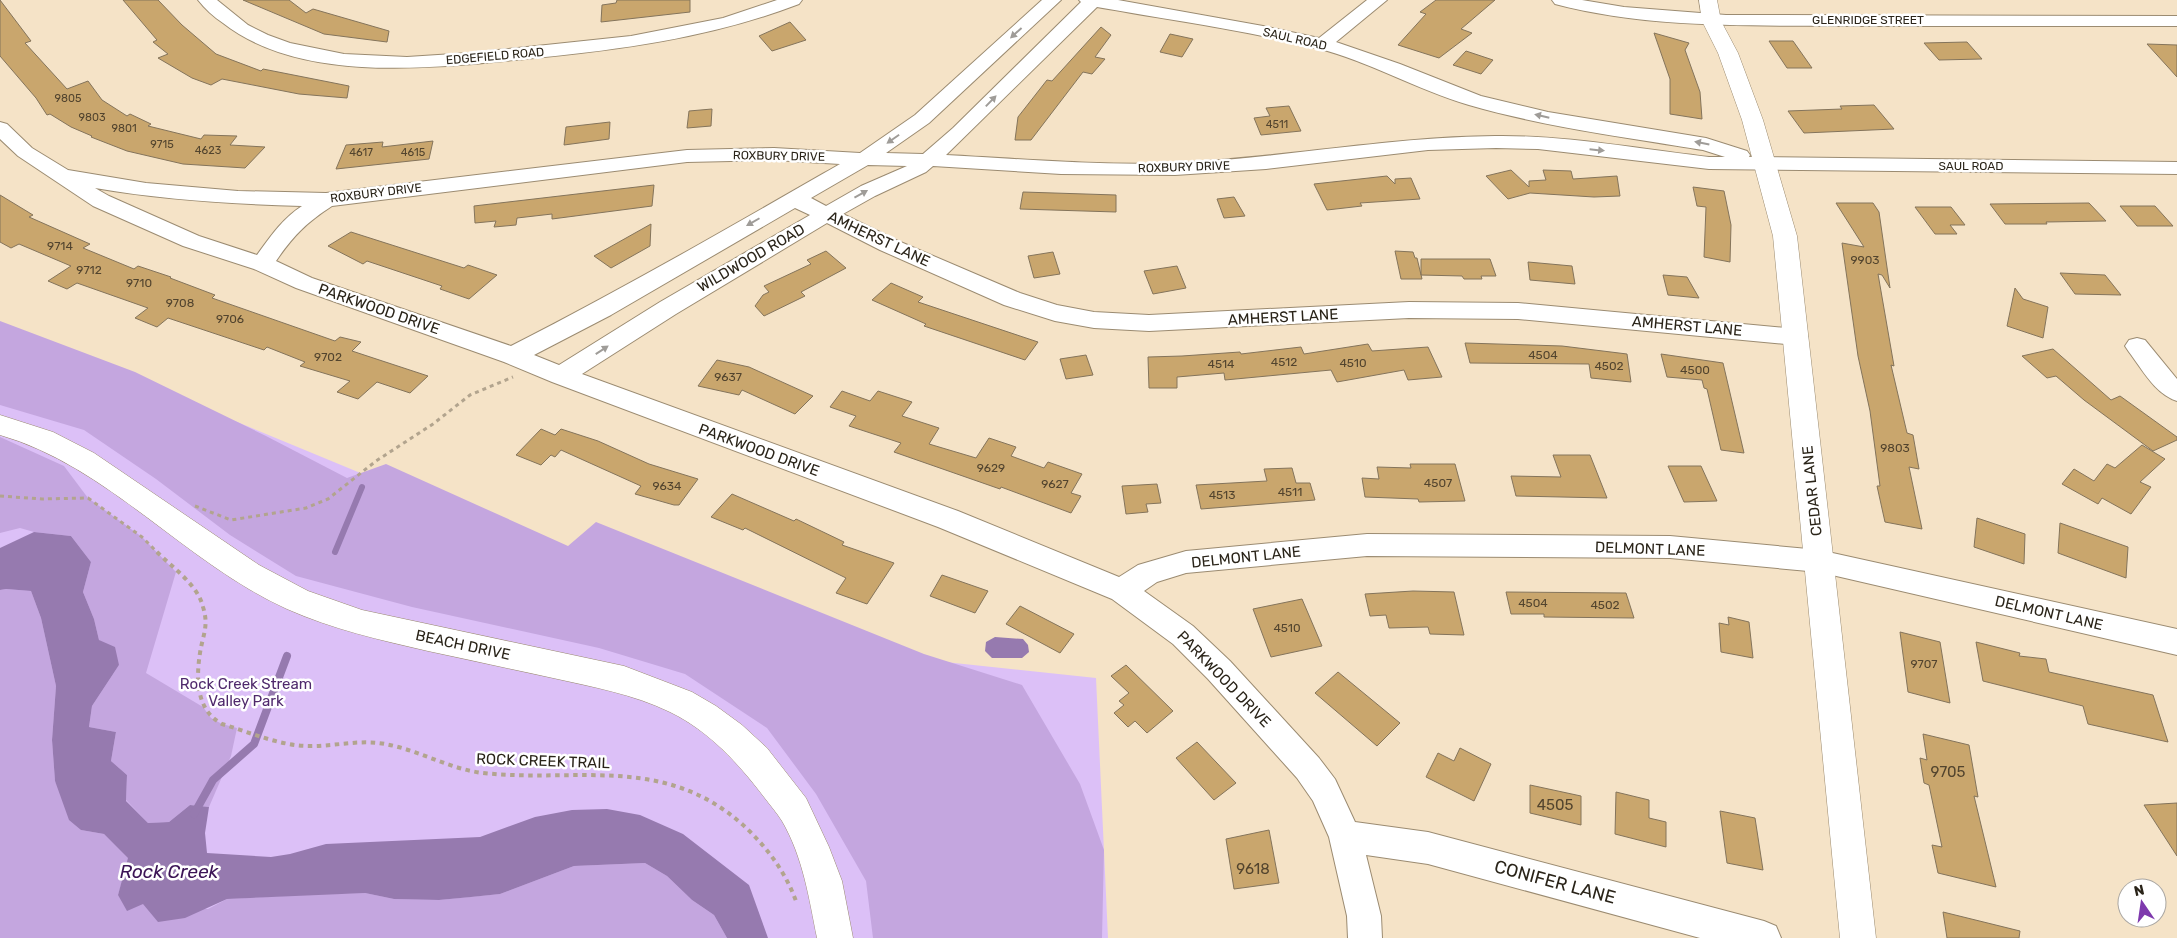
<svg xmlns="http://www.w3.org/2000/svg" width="2177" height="938" font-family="Rubik,sans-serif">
	<rect width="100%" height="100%" fill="#f5e3c7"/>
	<path fill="#dcc0f7" d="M0 324 404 491 748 641 1096 678 1108 938H0Z"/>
	<path fill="#c4a6df" d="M0 321 135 372 266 436 347 478 386 464 568 546 596 522 924 654 1022 685 1080 784 1104 850 1102 938H873L866 881 816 794 767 728 685 674 599 648 412 607 296 576 230 535 156 479 84 430 0 405Z
		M0 437 64 466 88 498 142 537 176 572 146 673 203 707 211 718 222 724 237 728 231 756 209 807 190 805 169 822 148 823 126 800 127 775 111 761 116 732 89 727 92 706 119 665 99 640 94 619 83 592 91 562 71 536 34 532 20 528 0 533Z
		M6 589 31 591 41 618 56 686 52 740 55 781 81 830 104 834 129 858 118 895 143 904 208 909 227 899 318 894 365 893 394 899 439 900 500 894 574 866 645 863 667 876 692 900 714 915 727 938H0V590Z"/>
	<path fill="#967aaf" d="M34 532 71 536 91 562 83 592 94 619 99 640 115 647 119 665 92 706 89 727 116 732 111 761 127 775 126 801 148 823 169 822 190 805 209 807 205 833 207 853 271 857 290 854 326 844 480 837 535 817 572 810 607 809 640 815 683 834 749 885 768 938H727L714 915 692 900 667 876 645 863 574 866 500 894 471 897 439 900 394 899 365 893 227 899 185 918 158 922 143 904 127 911 118 895 128 858 104 834 81 830 69 820 55 781 52 740 56 686 41 618 31 591 6 589 0 590V548Z
		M995 637 1023 639 1028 645 1029 652 1022 658H992L985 651 986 642Z"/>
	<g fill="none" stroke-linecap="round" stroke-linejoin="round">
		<path stroke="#967aaf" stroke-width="6" d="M335 552 362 487"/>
		<path stroke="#967aaf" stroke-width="8" d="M194 814 213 780 254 744 287 656"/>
	</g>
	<path fill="#c9a66d" stroke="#84745b" d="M0 0 31 41 25 43 67 89 88 81 102 100 127 116 130 114 151 124 148 126 201 139 204 135 237 136 230 145 265 147 245 168 183 164 127 151 91 137 92 136 71 127 50 114 47 115 36 98 0 56Z
		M123 0H158L182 25 216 54 261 71 263 69 349 86 347 98 299 94 222 79 211 85 192 78 158 58 168 54 153 42 157 40Z
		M243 0H289L306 13 313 9 389 31 387 42 324 34Z
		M617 0H690V12L601 22 602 5 616 3Z
		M1436 0H1495L1461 29 1472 33 1439 58 1398 45 1426 14 1420 12Z
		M790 22 806 40 772 51 759 36Z
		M1101 27 1111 35 1095 57 1105 59 1092 74 1083 72 1031 140H1015L1018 117 1047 80 1052 81Z
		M1654 33 1689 43 1685 50 1700 92 1702 119 1670 114V79Z
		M1170 34 1193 39 1182 57 1160 52Z
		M1769 41H1793L1812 68H1787Z
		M1967 42 1982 59 1939 60 1924 43Z
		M2147 44 2177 45V77Z
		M1466 51 1493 60 1481 74 1453 65Z
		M1874 105 1894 129 1804 133 1788 111 1842 109 1840 106Z
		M1289 106 1301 131 1261 135 1254 118 1270 116 1266 108Z
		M712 109 711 126 687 128 689 111Z
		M610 122 609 139 564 145 566 127Z
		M433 141 429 159 336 169 346 145 383 142 382 147Z
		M1511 170 1529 187V181L1546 180 1543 170 1571 171 1573 179 1617 176 1620 196 1594 197 1530 193 1508 199 1486 176Z
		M1387 176 1395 184V179L1411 178 1420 199 1360 203 1362 206 1327 210 1314 184Z
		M654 185 652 206 552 219V214L517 218 516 225 494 227 496 221 475 223 474 206Z
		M1693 187 1724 191 1731 225 1730 262 1704 257 1706 207 1697 206Z
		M1023 192 1116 195V212L1020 209Z
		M0 195 33 215 29 217 90 244 83 248 134 269 138 266 171 277 170 278 215 295 212 298 335 341 340 337 361 342 352 351 428 376 410 393 377 382 358 399 337 392 350 381 300 366 305 362 267 347 264 350 168 318 157 327 135 318 148 308 77 283 67 289 48 281 71 266 19 244 11 248 0 242Z
		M1234 197 1245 216 1224 218 1217 199Z
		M1836 203H1873L1879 212 1890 288 1882 275 1878 274 1894 366 1891 365 1907 433 1913 435 1919 469 1909 467 1922 529 1885 522 1877 486H1880L1870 411 1858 356 1842 243 1864 247Z
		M2089 203 2106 221 2046 222 2047 224H2005L1990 204Z
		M2120 206H2155L2173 226H2137Z
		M1915 207H1951L1965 225H1950L1957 234H1935Z
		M651 224 650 246 611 268 594 256Z
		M351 232 464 268 468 265 497 275 469 299 440 289 442 286 367 261 363 264 328 246Z
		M826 251 846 268 801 292 805 296 764 316 755 306 763 295 769 292 764 286 811 264 807 260Z
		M1395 251 1413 252 1415 258H1417L1422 279H1401Z
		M1053 252 1060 274 1034 278 1028 256Z
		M1421 259H1490L1496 276H1481L1482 279H1464L1462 276 1421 275Z
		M1528 262 1572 266 1575 284 1530 280Z
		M1177 266 1186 288 1153 294 1144 271Z
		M2060 273 2105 275 2121 295 2075 294Z
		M1663 275 1687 277 1699 298 1668 295Z
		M891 283 923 297 918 302 1038 342 1025 360 924 326 926 324 872 300Z
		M2015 288 2023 299 2048 307 2043 338 2007 326Z
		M1465 343 1562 346 1627 354 1631 382 1591 378 1589 364 1470 363Z
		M1368 344 1372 351 1428 347 1442 377 1408 380 1404 370 1337 382 1331 370 1225 380 1224 373 1177 377V388H1149L1148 357 1182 356 1240 352 1241 354 1301 347 1304 354Z
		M2053 349 2111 400 2120 396 2177 437V440L2153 451 2084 400 2056 376 2047 378 2022 356Z
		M1661 354 1723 363 1744 453 1721 450 1707 389 1704 388 1702 380 1667 377Z
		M1086 355 1093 375 1066 379 1060 359Z
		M717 360 749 367 813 396 795 414 742 390 739 395 698 386Z
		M842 391 870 401 878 391 912 402 902 416 939 428 929 444 976 458 989 438 1016 447 1011 456 1044 468 1048 462 1082 474 1071 493 1081 496 1071 513 1001 487 1000 489 894 452 901 443 849 426 856 416 830 407Z
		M541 429 555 435 561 429 598 441 649 464 698 479 679 505H674L635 494 641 486 561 450 555 457 551 455 541 465 516 455Z
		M2142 445 2165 459 2140 482 2151 487 2131 514 2102 498 2098 504 2062 484 2074 469 2094 481 2107 464 2115 468Z
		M1553 455H1590L1607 498 1516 496 1511 476 1561 477Z
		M1410 464H1455L1465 501 1419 502 1418 499 1365 497 1362 478 1379 479 1377 467 1411 468Z
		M1668 466H1701L1717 501 1684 502Z
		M1292 468 1296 483H1310L1315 500 1201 509 1196 485 1267 481 1264 469Z
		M1157 484 1161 503 1146 504 1148 512 1126 514 1122 486Z
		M732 494 794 521 796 519 844 542 842 545 894 563 867 604 836 593 846 578 745 528 743 530 711 517Z
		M1977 518 2025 534 2024 564 1974 547Z
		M2060 523 2128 547 2126 578 2058 553Z
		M942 575 988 591 975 613 930 596Z
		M1413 591 1454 592 1464 635 1430 634 1428 627 1389 628 1386 615 1370 616 1365 594Z
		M1506 592 1626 593 1634 618 1544 617V614H1511Z
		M1302 599 1322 646 1271 657 1253 609Z
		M1020 606 1074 634 1060 653 1006 624Z
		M1728 617 1749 622 1753 658 1721 652 1719 623 1729 625Z
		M1900 632 1940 642 1950 703 1908 692Z
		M1976 642 2020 653 2019 656 2046 659 2049 672 2153 695 2168 742 2088 724 2083 706 1983 681Z
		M1126 665 1173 711 1147 733 1135 721 1128 727 1114 713 1124 705 1119 701 1129 693 1111 676Z
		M1338 672 1400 723 1377 746 1315 693Z
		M1923 734 1969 745 1978 797 1974 796 1996 887 1938 873 1932 845 1942 847 1929 785 1924 783 1920 758 1927 760Z
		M1197 742 1236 783 1214 800 1176 758Z
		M1460 748 1491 764 1474 801 1426 777 1438 753 1454 761Z
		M1530 785 1581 796V825L1530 813Z
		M1616 792 1649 800V818L1666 822V847L1615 834Z
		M2177 803V856L2144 805Z
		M1720 811 1755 818 1763 870 1727 863Z
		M1269 830 1279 883 1234 889 1226 839Z
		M1943 912 2020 931 2019 938H1947Z"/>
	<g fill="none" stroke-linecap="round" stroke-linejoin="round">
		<defs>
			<path id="minor" d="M198 0H217L248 25 268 35 290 43 344 54 407 57 469 53 631 36 723 18 777 0H802L799 4C710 38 619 50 525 59 433 68 301 84 223 23 214 17 205 9 198 0Z
				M1042 0H1061L929 123 886 153 923 154 953 128 1081 2 1079 0H1118L1263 26 1319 38 1367 0H1387L1336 42 1400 64 1481 96 1548 112 1706 138 1747 151 1750 155 1749 157 2177 162V174L1709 169 1538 149 1496 148 1428 150 1266 169 1175 175 1061 174 933 166 926 172 875 196 843 214 896 240 1020 293 1057 305 1094 312 1149 315 1409 302 1518 303 1796 329 1804 331 1808 337 1804 343 1796 345 1518 319 1409 318 1149 331 1094 328 1055 321 1004 305 880 250 827 223 676 314 582 374 958 511 1119 577 1138 565 1186 551 1367 534 1670 536 1819 550 2177 629V655L1819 572 1670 558 1367 556 1186 573 1157 582 1144 591 1193 626 1230 661 1319 758 1335 779 1355 822 1428 832 1764 921 1776 926 1781 938H1700L1428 864 1366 855 1381 916 1382 938H1348L1347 916 1329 837 1313 801 1297 778 1208 679 1173 644 1112 599 938 527 552 382 504 362 296 288 254 269 183 246 93 206 18 156 0 139V122L7 124 32 148 68 170 146 183 238 191 326 193 687 150 774 148 860 153 915 115ZM1097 7C1170 20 1244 30 1316 48 1369 61 1417 90 1469 105 1545 127 1624 137 1703 150L1725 157H1709C1638 149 1566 135 1495 136 1388 137 1283 158 1177 163 1100 166 1023 159 946 155ZM774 160 840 164C732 226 623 289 511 346L312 278 276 261C293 236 306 223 332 206L687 162ZM868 165 907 166 861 186 826 206 811 198ZM95 188C164 200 232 204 302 206 283 218 270 237 257 255L199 236 109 196ZM795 208 810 215 660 302 559 365 534 355 611 315Z
				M1552 0H1582L1624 7 1726 15 2177 16V26C2067 26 1958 26 1848 26 1751 25 1650 29 1555 4Z
				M2137 338 2145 340 2177 379V401C2155 394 2142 369 2129 352L2125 346 2129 340Z"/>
			<path id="tertiary" d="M1699 0H1717L1721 21 1738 53 1763 120 1797 236 1876 938H1840L1773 236 1742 120 1718 53 1702 21Z
				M0 415 53 432 94 453 259 565 308 591 362 610 624 666 692 692 716 706 742 725 767 748 806 798 829 847 842 881 853 938H817C809 898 803 857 782 821 777 813 770 805 764 797 738 763 709 731 670 712 633 694 593 687 553 678 511 669 470 660 428 651 380 640 332 629 287 609 185 563 108 466 0 435Z"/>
		</defs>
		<use href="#minor" stroke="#9b8b71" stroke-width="2"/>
		<use href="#tertiary" stroke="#9b8b71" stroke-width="1"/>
		<path stroke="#b2a48e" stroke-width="3" stroke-dasharray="4 4" stroke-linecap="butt" d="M0 496 42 499 88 498 142 537 158 553
			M195 506 231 520 306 508 328 499 376 461 433 424 470 395 513 377"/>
		<path stroke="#b2a48e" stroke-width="4" stroke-dasharray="4.5 4.5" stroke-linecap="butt" d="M157 552C172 567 198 585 203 607 209 626 203 634 200 653 196 679 196 710 222 724 249 732 278 745 306 746 332 747 359 739 385 744 419 750 449 769 483 773 577 783 662 754 742 824 766 846 785 871 796 901"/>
		<use href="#minor" fill="#fff" fill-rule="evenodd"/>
		<use href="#tertiary" fill="#fff" fill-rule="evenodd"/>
	</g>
	<defs><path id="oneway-solid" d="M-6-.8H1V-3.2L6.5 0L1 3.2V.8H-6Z" transform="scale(1.25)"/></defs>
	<g fill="#9f9c98">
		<use href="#oneway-solid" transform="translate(1016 33) rotate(138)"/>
		<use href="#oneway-solid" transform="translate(991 101) rotate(-46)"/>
		<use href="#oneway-solid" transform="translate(1542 116) rotate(-167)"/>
		<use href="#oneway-solid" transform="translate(893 139) rotate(145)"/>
		<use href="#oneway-solid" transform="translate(1702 143) rotate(-169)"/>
		<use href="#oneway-solid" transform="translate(1597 150) rotate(6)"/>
		<use href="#oneway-solid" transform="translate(861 194) rotate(-29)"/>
		<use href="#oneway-solid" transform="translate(753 222) rotate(150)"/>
		<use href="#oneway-solid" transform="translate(602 350) rotate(-33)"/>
	</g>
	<g text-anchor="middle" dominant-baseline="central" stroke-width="5" stroke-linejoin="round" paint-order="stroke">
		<g font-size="11" fill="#52442e">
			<text x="68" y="98">9805</text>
			<text x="92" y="117">9803</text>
			<text x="1277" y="124">4511</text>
			<text x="124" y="128">9801</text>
			<text x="162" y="144">9715</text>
			<text x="208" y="150">4623</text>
			<text x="361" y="152">4617</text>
			<text x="413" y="152">4615</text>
		</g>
		<g font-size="12" fill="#2a2419" stroke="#fff">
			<text x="1868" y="20">GLENRIDGE STREET</text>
			<text transform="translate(1295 39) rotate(13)">SAUL ROAD</text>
			<text transform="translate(495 56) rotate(-5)">EDGEFIELD ROAD</text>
			<text transform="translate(779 156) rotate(1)">ROXBURY DRIVE</text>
			<text x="1971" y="166">SAUL ROAD</text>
			<text transform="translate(1184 167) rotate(-2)">ROXBURY DRIVE</text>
			<text transform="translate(376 193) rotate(-7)">ROXBURY DRIVE</text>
		</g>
		<g font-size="12" fill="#52442e">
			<text x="60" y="246">9714</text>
			<text x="1865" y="260">9903</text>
			<text x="89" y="270">9712</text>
			<text x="139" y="283">9710</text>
			<text x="180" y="303">9708</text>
			<text x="230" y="319">9706</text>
			<text x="1543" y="355">4504</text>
			<text x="328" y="357">9702</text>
			<text x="1284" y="362">4512</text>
			<text x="1353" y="363">4510</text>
			<text x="1221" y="364">4514</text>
			<text x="1609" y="366">4502</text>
			<text x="1695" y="370">4500</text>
			<text x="728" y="377">9637</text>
			<text x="1895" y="448">9803</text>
			<text x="991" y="468">9629</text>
			<text x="1438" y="483">4507</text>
			<text x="1055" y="484">9627</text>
			<text x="667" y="486">9634</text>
			<text x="1290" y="492">4511</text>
			<text x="1222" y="495">4513</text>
			<text x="1533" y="603">4504</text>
			<text x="1605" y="605">4502</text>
			<text x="1287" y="628">4510</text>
			<text x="1924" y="664">9707</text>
		</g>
		<g font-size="15" fill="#2a2419" stroke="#fff">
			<text transform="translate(879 239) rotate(25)">AMHERST LANE</text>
			<text transform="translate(751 258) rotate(-30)">WILDWOOD ROAD</text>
			<text transform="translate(379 309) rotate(19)">PARKWOOD DRIVE</text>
			<text transform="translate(1283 317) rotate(-3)">AMHERST LANE</text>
			<text transform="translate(1687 326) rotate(5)">AMHERST LANE</text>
			<text transform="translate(759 450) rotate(20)">PARKWOOD DRIVE</text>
			<text transform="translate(1812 491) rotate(-96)">CEDAR LANE</text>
			<text transform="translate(1650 549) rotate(2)">DELMONT LANE</text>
			<text transform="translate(1246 557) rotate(-6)">DELMONT LANE</text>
			<text transform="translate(2049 613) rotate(13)">DELMONT LANE</text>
			<text transform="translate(463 645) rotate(12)">BEACH DRIVE</text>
			<text transform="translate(1224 679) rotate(46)">PARKWOOD DRIVE</text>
			<text transform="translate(543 761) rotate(2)">ROCK CREEK TRAIL</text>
		</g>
		<g font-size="15" fill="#4f296c" stroke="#fff">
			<text x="246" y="684">Rock Creek Stream<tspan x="246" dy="17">Valley Park</tspan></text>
		</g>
		<g font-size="15" fill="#52442e">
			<text x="1948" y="772">9705</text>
			<text x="1555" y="805">4505</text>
			<text x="1253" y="869">9618</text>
		</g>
		<g font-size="18" fill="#2a2419" stroke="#fff">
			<text transform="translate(1555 882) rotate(15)">CONIFER LANE</text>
		</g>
		<g font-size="19" font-style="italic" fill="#3c1456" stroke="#fff">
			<text x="169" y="871">Rock Creek</text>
		</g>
	</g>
	<g transform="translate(2142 903) rotate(347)"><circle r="24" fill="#ffffff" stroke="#aaa7a3"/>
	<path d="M0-4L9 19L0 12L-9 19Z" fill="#7e39ad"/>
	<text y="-8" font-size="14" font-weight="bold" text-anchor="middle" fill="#2a2419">N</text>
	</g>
</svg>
